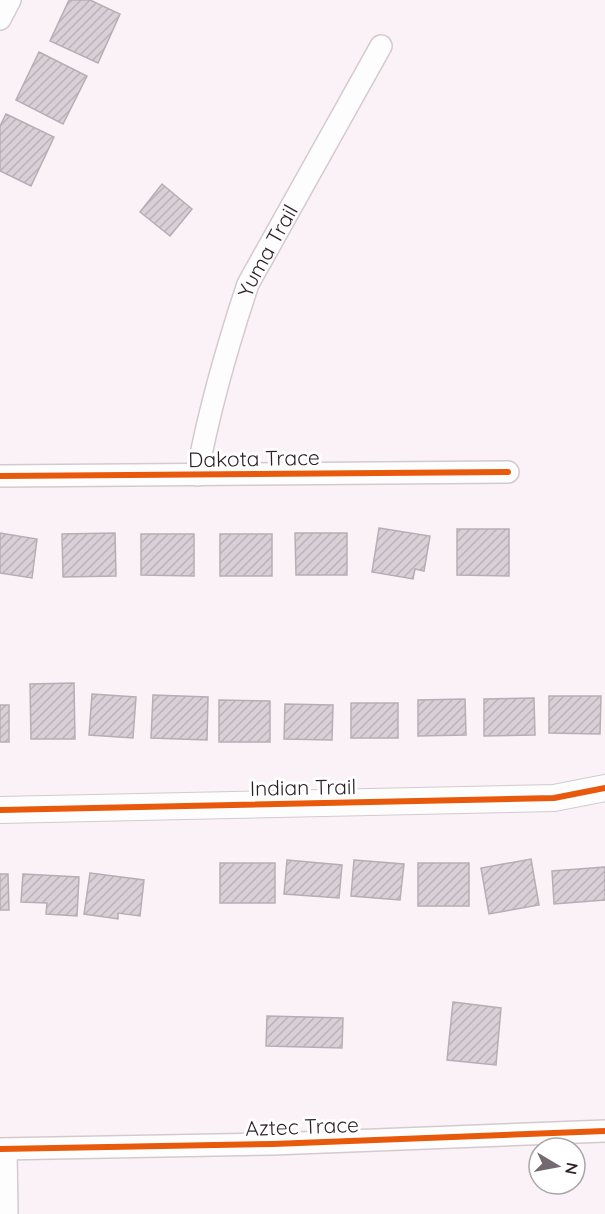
<svg xmlns="http://www.w3.org/2000/svg" width="605" height="1214" font-family="Quicksand,sans-serif">
	<defs>
		<pattern id="building-hatch" width="6" height="6" patternUnits="userSpaceOnUse" patternTransform="scale(1.5)"><rect width="6" height="6" fill="#d9d0d7"/><path d="M-1 1l2-2M0 6l6-6M5 7l2-2" fill="none" stroke="#bab2b8"/></pattern>
	</defs>
	<rect width="100%" height="100%" fill="#faf2f6"/>
	<path fill="url(#building-hatch)" stroke="#b6aeb4" stroke-width="1.5" d="M69 0H90L120 14 98 63 50 41Z
		M39 52 87 76 63 124 16 100Z
		M6 114 54 137 31 186 0 171V126Z
		M162 184 192 209 170 236 140 212Z
		M379 528 430 536 424 571 415 569 413 579 372 572Z
		M457 529H509V576L457 575Z
		M0 533 37 539 32 578 0 573Z
		M115 533 116 576 63 577 62 534Z
		M295 533H347V575H296Z
		M141 534H194V576L141 575Z
		M220 534H272V576H220Z
		M74 683 75 739H31L30 684Z
		M92 694 136 697 133 738 89 735Z
		M153 695 208 697 207 740 151 738Z
		M549 696H601L600 734 549 733Z
		M534 698 535 735 484 736V699Z
		M465 699 466 735 418 736V700Z
		M219 700 270 701V742H219Z
		M351 703H398V738H351Z
		M285 704 333 705 332 740 284 739Z
		M0 705H9V742H0Z
		M531 859 539 905 489 914 481 868Z
		M287 860 342 865 339 898 284 894Z
		M354 860 404 864 400 900 351 896Z
		M220 863H275V903H220Z
		M418 863H469V906H418Z
		M605 867V900L554 904 552 871Z
		M90 873 144 880 140 916 118 913V919L84 914Z
		M0 874H8L9 910H0Z
		M23 874 79 877 77 916 46 914 47 903 21 902Z
		M453 1002 501 1008 496 1065 447 1060Z
		M267 1016 343 1018 342 1048 266 1046Z"/>
	<g fill="none" stroke-linecap="round" stroke-linejoin="round">
		<defs>
			<g id="minor">
				<path d="M0 19 10 0"/>
				<path id="s1" d="M197 475C209 410 227 347 248 284L381 46"/>
				<path d="M0 476 508 472"/>
				<path d="M0 1149 273 1144 605 1131"/>
				<path d="M6 1149 7 1214"/>
			</g>
			<path id="tertiary" d="M0 810 554 798 605 788"/>
		</defs>
		<use href="#minor" stroke="#d4cace" stroke-width="24"/>
		<use href="#tertiary" stroke="#d4cace" stroke-width="28"/>
		<use href="#minor" stroke="#fefdfe" stroke-width="21"/>
		<use href="#tertiary" stroke="#fefdfe" stroke-width="26"/>
		<defs>
			<path id="cycleway" d="M0 476 508 472
				M0 810 554 798 605 788
				M0 1149 273 1144 605 1131"/>
		</defs>
		<use href="#cycleway" stroke="#fff" stroke-width="10"/>
		<use href="#cycleway" stroke="#e8590c" stroke-width="6"/>
	</g>
	<g text-anchor="middle" dominant-baseline="central" stroke-width="6" stroke-linejoin="round" paint-order="stroke">
		<g font-size="21" fill="#2c1f26" stroke="#fff">
			<text stroke="none"><textPath href="#s1" startOffset="236">Yuma Trail</textPath></text>
			<text transform="translate(254 458) rotate(-1)">Dakota Trace</text>
			<text transform="translate(303 787) rotate(-1)">Indian Trail</text>
			<text transform="translate(302 1126) rotate(-2)">Aztec Trace</text>
		</g>
	</g>
	<g transform="translate(557 1166) rotate(100)"><circle r="28" fill="#ffffff" stroke="#aba5a8" stroke-width="1.5"/>
	<path d="M0-4.5L10 22L0 15L-10 22Z" fill="#74696f"/>
	<text y="-9" font-size="16" font-weight="bold" text-anchor="middle" fill="#2c1f26">N</text>
	</g>
</svg>
